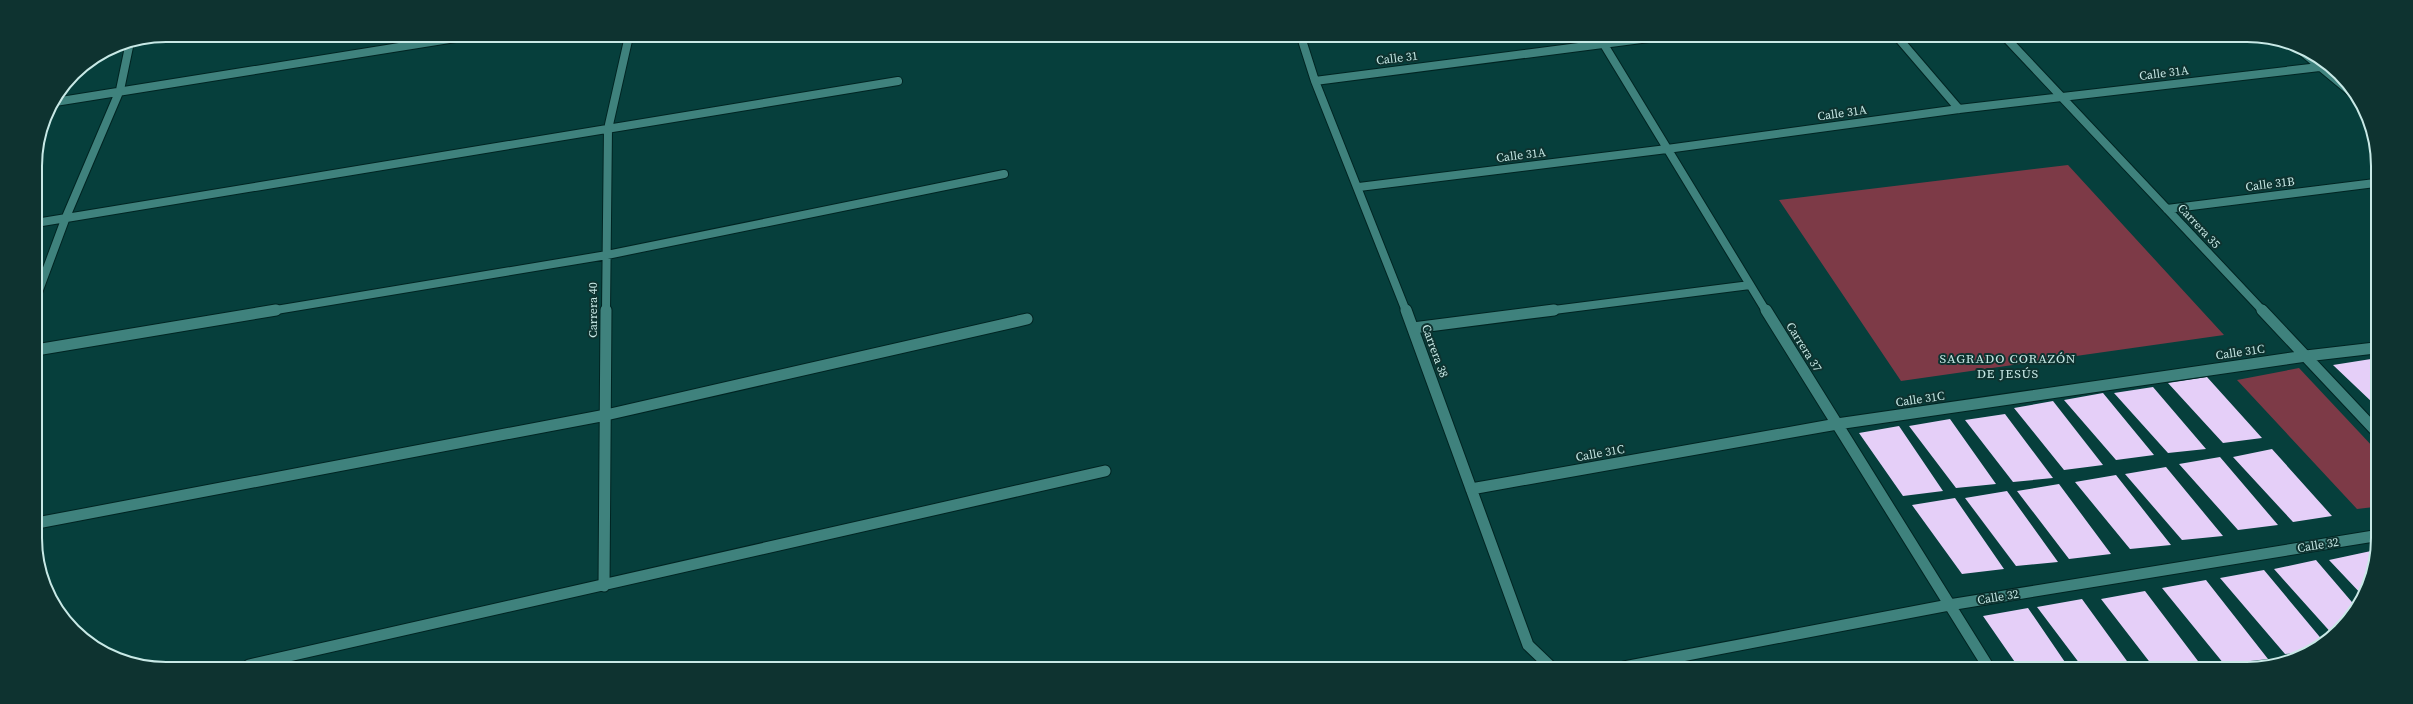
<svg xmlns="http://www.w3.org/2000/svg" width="2413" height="704" font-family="'Source Serif 4',serif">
	<rect width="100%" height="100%" fill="#063f3c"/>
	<path fill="#7d3a47" d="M2068 165 2224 335 1901 381 1779 200Z
		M2299 368 2374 448V507L2357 509 2237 380Z"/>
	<path fill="#e5cff8" d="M2371 359 2375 363 2374 404 2333 365Z
		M2207 377 2262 438 2223 443 2168 383Z
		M2153 387 2206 449 2168 453 2114 393Z
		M2103 393 2154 455 2116 460 2064 400Z
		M2053 401 2103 465 2064 470 2014 408Z
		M2005 414 2053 478 2013 482 1965 420Z
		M1950 419 1996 484 1956 488 1909 426Z
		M1899 426 1943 491 1903 496 1859 433Z
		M2272 449 2332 516 2293 522 2233 457Z
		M2220 457 2278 525 2238 530 2179 464Z
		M2166 467 2223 536 2182 540 2125 474Z
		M2116 475 2171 545 2130 549 2075 482Z
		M2059 484 2111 554 2069 559 2017 491Z
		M2007 491 2058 562 2016 566 1965 498Z
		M1955 498 2004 569 1962 574 1912 505Z
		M2371 551 2374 554V572L2363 596 2329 560Z
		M2316 560 2357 608 2334 636 2274 569Z
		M2264 570 2324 642 2311 651 2285 654 2220 578Z
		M2206 580 2268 659 2224 664 2162 588Z
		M2145 591 2204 669H2155L2101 599Z
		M2082 599 2132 668H2083L2037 607Z
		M2028 608 2069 668H2019L1983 616Z"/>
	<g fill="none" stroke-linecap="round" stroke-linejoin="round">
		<defs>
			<path id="minor-far1" d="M1301 37 1315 81 1406 311
				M1600 38 1766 311
				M1899 39 1959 109
				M2007 39 2263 311
				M2294 45 2353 94
				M1315 81 1649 38
				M55 102 468 36
				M1359 187 1667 149 1959 109 2328 66
				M2167 209 2375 183
				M36 223 898 81
				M36 298 66 217 120 90 130 42
				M270 311 607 255 1004 174
				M606 311 608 129 629 36
				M1546 311 1750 285"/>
			<path id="minor" d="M1406 310 1528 645 1551 667
				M1766 310 1989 668
				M2262 310 2374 429
				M1413 328 1554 310
				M36 350 276 310
				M1471 489 1837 424 2306 356 2375 348
				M37 523 606 415 1027 319
				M604 586 606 310
				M249 665 1105 471
				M1624 667 1949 605 2374 536"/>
		</defs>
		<use href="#minor-far1" stroke="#002422" stroke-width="10"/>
		<use href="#minor" stroke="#002422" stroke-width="13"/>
		<use href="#minor-far1" stroke="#3f827d" stroke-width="8"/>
		<use href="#minor" stroke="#3f827d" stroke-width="11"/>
	</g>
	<g text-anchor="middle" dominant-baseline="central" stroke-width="4" stroke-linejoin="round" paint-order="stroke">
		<g font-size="12" fill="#c8e9e6" stroke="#0e3330">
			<text transform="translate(1397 58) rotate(-7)">Calle 31</text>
			<text transform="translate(2164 73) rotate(-7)">Calle 31A</text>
			<text transform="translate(1842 113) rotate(-8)">Calle 31A</text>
			<text transform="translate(1521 155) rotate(-7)">Calle 31A</text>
			<text transform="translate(2270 184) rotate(-7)">Calle 31B</text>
			<text transform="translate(2199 226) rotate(47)">Carrera 35</text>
			<text transform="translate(593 310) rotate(-90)">Carrera 40</text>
			<text transform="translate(1804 347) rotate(58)">Carrera 37</text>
			<text transform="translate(1435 351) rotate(70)">Carrera 38</text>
			<text transform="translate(2240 352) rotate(-8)">Calle 31C</text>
			<text transform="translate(1920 399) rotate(-8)">Calle 31C</text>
			<text transform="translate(1600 453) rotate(-10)">Calle 31C</text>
			<text transform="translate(2318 545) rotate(-9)">Calle 32</text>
			<text transform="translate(1998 597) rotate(-9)">Calle 32</text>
		</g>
		<g font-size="13" letter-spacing="1" fill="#c8e9e6" stroke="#0e3330">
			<text x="2008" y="358">SAGRADO CORAZÓN<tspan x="2008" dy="15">DE JESÚS</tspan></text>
		</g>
	</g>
	<path d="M0 0H2413V704H0ZM166 42H2247A124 124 0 0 1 2371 166V538A124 124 0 0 1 2247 662H166A124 124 0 0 1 42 538V166A124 124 0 0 1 166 42Z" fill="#0e3330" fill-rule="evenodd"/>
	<path fill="none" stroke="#c8e9e6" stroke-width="2" d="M166 42H2247A124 124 0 0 1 2371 166V538A124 124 0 0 1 2247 662H166A124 124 0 0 1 42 538V166A124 124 0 0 1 166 42Z"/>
</svg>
